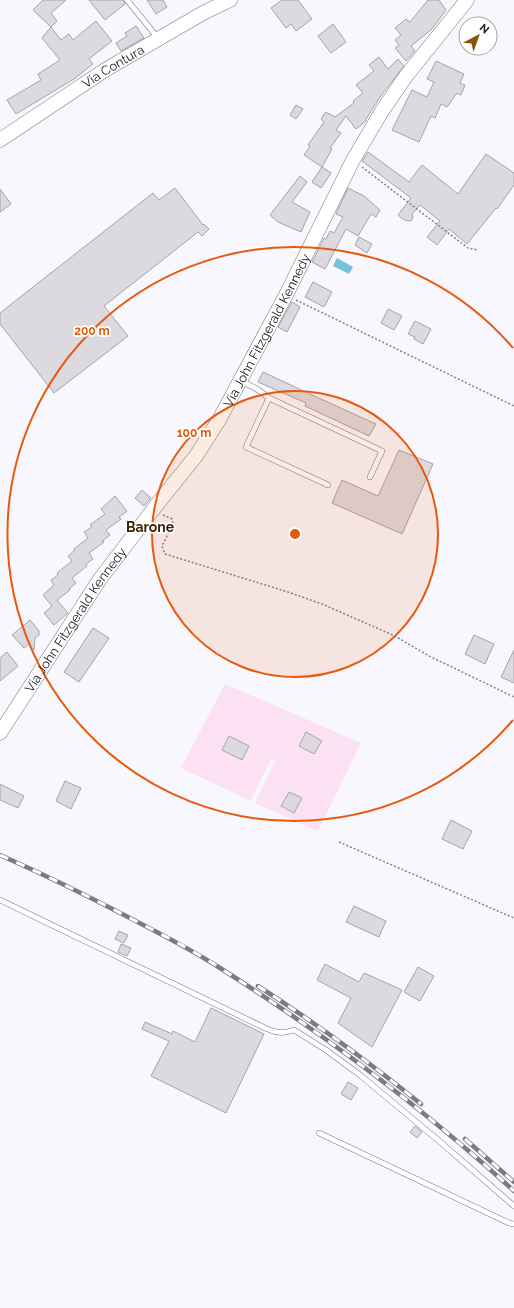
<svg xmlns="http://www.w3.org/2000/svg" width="514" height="1308" font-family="Raleway,sans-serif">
	<rect width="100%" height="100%" fill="#f7f7fd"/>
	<path fill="#fce1f2" d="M225 684 361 743 318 831 255 803 275 761 271 759 251 801 181 768Z"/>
	<path fill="#7bc0da" d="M337 258 353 267 349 274 333 266Z"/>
	<path fill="#dddadf" stroke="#a6a3a8" d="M43 0H66L51 13 57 21 51 27 33 10Z
		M89 0H123L125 4 105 20Z
		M147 0H163L167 7 156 14Z
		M282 0H298L312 19 296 31 291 24 286 28 271 8Z
		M428 0H439L446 10 432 29 411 46 415 51 406 61 395 48 399 45 395 40 401 35 395 28 406 19 410 22Z
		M96 21 112 41 89 59 93 64 74 79 16 114 7 100 41 80 38 74 60 60 42 38 51 27 61 40 69 34 73 40Z
		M333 24 346 42 331 53 318 36Z
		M136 26 144 38 121 51 116 43 127 36 125 33Z
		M379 57 388 69 398 59 404 66 380 97 366 119V121L356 129 346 116 336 130 341 133 330 148 332 149 322 167 304 155 310 146 308 145 324 122 321 119 326 112 335 117 354 103 353 101 363 93 356 85 374 71 369 65Z
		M436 61 464 74 460 83 465 85 461 95 457 93 447 107 441 104 435 118 431 116 419 142 392 130 412 90 427 97 434 82 427 79Z
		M296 105 303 109 296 119 290 115Z
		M368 152 409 182 422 165 458 194 486 154 514 173V185L497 209 496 208 467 244 449 229 437 245 427 237 440 221 420 205 412 214 413 217 411 221 404 220 398 215 411 198 362 161Z
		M322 167 331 173 321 188 312 182Z
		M300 176 307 182 292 202 310 212 301 232 278 222 270 215Z
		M175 188 203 225 204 224 209 229 202 236 198 232 104 306 128 336 54 393 0 324V313L153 193 159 200Z
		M348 188 364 196 380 210 376 217 371 214 358 236 346 229 325 269 312 262 324 238 326 239 330 231 334 233 343 217 336 214Z
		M0 189 11 204 0 212Z
		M359 237 372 244 367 253 355 245Z
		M313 282 332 292 324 307 305 297Z
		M292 302 300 307 287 332 278 327Z
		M388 309 402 316 394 330 381 323Z
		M415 321 431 329 423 344 414 339 415 337 408 334Z
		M263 372 310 394 376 424 369 436 305 406 306 403 258 382Z
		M399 450 433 464 402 534 332 503 342 480 378 496Z
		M142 490 151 498 144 506 135 498Z
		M115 496 127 511 119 517 121 519 106 530 110 535 102 541 104 542 89 553 93 559 86 564 87 566 72 578 76 583 69 589 70 590 57 600 68 613 54 625 44 613 52 606 43 595 54 585 51 580 58 575 57 573 72 561 68 556 75 550 74 549 88 538 84 532 92 527 90 525 105 514 101 509Z
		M30 620 39 631V635L35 638 34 650 29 644 24 648 12 635Z
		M93 628 109 638 79 682 64 672Z
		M474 635 494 644 485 664 465 654Z
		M514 650V683L501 677Z
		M7 652 18 666 0 681V658Z
		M306 732 322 741 314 754 299 746Z
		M229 736 249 746 242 760 222 750Z
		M65 781 81 788 71 809 56 801Z
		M0 784 24 796 18 808 0 800Z
		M289 792 302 798 294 813 281 806Z
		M451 820 472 831 463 849 442 839Z
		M354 906 386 921 379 937 346 922Z
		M119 931 128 935 124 943 115 939Z
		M121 944 131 948 127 956 118 952Z
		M325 964 359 982 364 973 402 990 372 1047 338 1023 351 998 317 980Z
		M418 967 434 976 420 1001 404 992Z
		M211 1008 264 1034 226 1113 151 1076 169 1041 142 1029 145 1022 172 1034 173 1031 195 1042Z
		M348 1082 358 1088 351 1100 341 1094Z
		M415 1126 422 1132 417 1138 410 1132Z"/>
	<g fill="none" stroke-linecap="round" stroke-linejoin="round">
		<defs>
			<path id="lane" d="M127 0 158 38
				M241 381 257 389 269 398 382 451 370 477
				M269 398 246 447 328 485
				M0 900 265 1028C277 1033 282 1034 294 1030L326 1050 360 1075 438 1140 514 1206
				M319 1133 509 1223 514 1224"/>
			<g id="secondary">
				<path id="s1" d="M0 140 105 70 203 13 230 0"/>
				<path id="s2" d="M0 733 100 579 162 498 196 456 219 420 286 295 353 160 382 111 406 76 467 0"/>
			</g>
		</defs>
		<use href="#lane" stroke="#77787d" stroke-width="6"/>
		<use href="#secondary" stroke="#77787d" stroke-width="15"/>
		<path stroke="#828286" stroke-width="1.5" stroke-dasharray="2 2" stroke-linecap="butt" d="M362 167 468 248 478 250
			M296 300 514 406
			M163 515 172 519 173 524 162 546 165 554 288 592 322 604 395 636 429 656 514 697
			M339 842 514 918"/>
		<use href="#lane" stroke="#fff" stroke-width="5"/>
		<use href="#secondary" stroke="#fff" stroke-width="14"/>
		<defs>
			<path id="rail" d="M0 855C43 874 86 895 128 917 159 933 191 949 220 968 324 1034 423 1108 514 1191
				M258 986C314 1022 369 1062 421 1104
				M465 1139 514 1182"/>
		</defs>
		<use href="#rail" stroke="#7c7c80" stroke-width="4.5"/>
		<use href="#rail" stroke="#fff" stroke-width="3" stroke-dasharray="9" stroke-linecap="butt"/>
	</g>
	<circle cx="295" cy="534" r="143" fill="#e8590c" fill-opacity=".12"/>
	<g fill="none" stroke="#e8590c" stroke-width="2">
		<circle cx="295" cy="534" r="143"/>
		<path d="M513 720A287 287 0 1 1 513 348"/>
	</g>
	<g text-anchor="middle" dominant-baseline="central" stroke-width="3.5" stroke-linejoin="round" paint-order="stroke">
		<g font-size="13" fill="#202022" stroke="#fff">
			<text stroke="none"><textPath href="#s1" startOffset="135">Via Contura</textPath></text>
			<text stroke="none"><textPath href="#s2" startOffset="484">Via John Fitzgerald Kennedy</textPath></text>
			<text stroke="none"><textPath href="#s2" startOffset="136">Via John Fitzgerald Kennedy</textPath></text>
		</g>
		<g font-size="14" font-weight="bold" fill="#3e2404" stroke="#fff">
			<text x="150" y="527">Barone</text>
		</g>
	</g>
	<circle cx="295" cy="534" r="6" fill="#e8590c" stroke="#fff" stroke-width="2"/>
	<g font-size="12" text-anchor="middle" font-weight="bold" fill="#e8590c" stroke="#fff" stroke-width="3.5" stroke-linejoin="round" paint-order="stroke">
		<text x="92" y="335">200 m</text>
		<text x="194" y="437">100 m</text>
	</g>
	<g transform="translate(478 36) rotate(41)"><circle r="19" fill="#ffffff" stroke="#a6a6a7"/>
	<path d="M0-3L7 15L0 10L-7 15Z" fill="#8c5409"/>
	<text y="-6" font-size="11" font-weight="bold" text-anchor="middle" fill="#202022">N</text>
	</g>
</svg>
